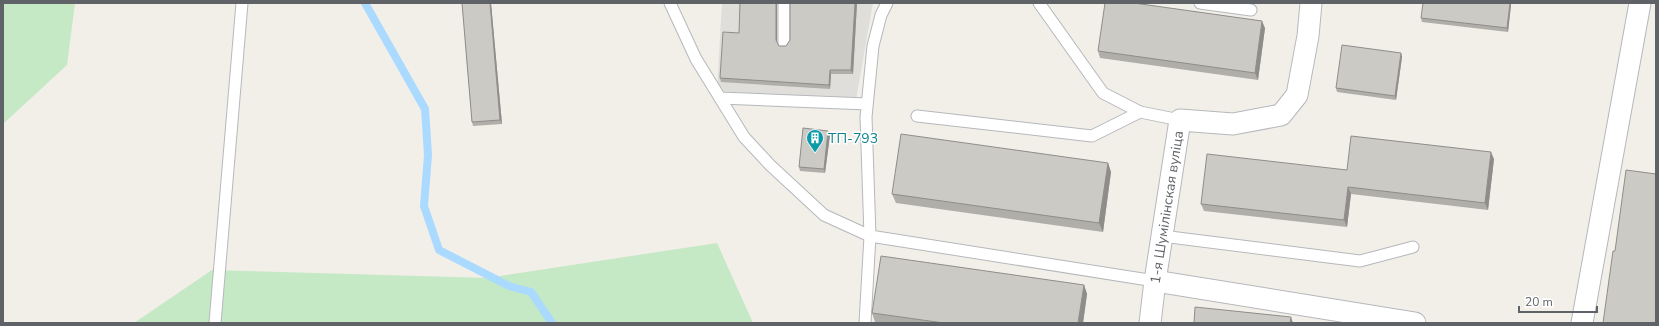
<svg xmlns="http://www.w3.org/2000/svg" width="1659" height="326" font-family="'Nunito Sans',sans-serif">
	<rect width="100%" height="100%" fill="#f1efe8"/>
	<path fill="#e0deda" d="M722 3H873L856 100 717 91Z"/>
	<path fill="#c5e8c5" d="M3 3H75L67 65 3 124Z
		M717 243 753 323H134L212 270 487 278Z"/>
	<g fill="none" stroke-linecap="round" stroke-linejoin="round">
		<path stroke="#aadaff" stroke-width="8" d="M365 3 425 109 428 155 424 206 439 250 509 286 531 292 552 323"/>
		<defs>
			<path id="service" d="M670 3 696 59 744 137 770 165 824 215 870 236 1155 281
				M784 3V44
				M1039 3 1103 93 1140 112 1180 120
				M1200 3 1251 10
				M720 98 867 104
				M917 116 1092 136 1140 112
				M1162 236 1360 261 1413 247
				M215 323 242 3
				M865 323 870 236 866 117 873 46 881 15 887 3"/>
			<g id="minor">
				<path d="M1155 281 1415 323"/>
				<path id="s1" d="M1150 323 1155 281 1180 120 1233 124 1281 115 1297 95 1308 36 1311 3"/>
				<path d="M1582 323 1640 3"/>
			</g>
		</defs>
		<use href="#service" stroke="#b5b8bc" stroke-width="13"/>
		<use href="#minor" stroke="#b5b8bc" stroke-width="23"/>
		<use href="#service" stroke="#fff" stroke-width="11"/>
		<use href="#minor" stroke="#fff" stroke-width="21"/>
	</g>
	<path fill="#afaea9" d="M462 3H491L502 124 473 126 472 122Z
		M740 3H777V43L779 46H786L790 40V3H857L853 74H831L830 89 721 82 720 78 739 33Z
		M1511 5 1508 32 1422 22 1421 18Z
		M1265 28 1258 80 1100 58 1098 51Z
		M1401 53 1402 57 1396 100 1337 92 1336 88Z
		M830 135 825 173 800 171 799 167Z
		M1494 159 1488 210 1351 194 1347 227 1204 211 1201 204 1347 170Z
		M1108 163 1111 172 1103 232 896 203 892 194Z
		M1084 285 1087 294 1083 323H885L875 322 872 313Z"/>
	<path fill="#8f8d8a" d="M490 3H491L502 124 500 120Z
		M776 3H777V44L776 40Z
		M855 3H857L853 74 851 70Z
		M1510 3H1511V5L1508 32 1507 28Z
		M1262 21 1265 28 1258 80 1255 73Z
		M1401 53 1402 57 1396 100 1395 96Z
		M830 70 831 74 830 89 829 85Z
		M828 131 830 135 825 173 824 169Z
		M1491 152 1494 159 1488 210 1485 203Z
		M1108 163 1111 172 1103 232 1099 223Z
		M1348 187 1351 194 1347 227 1344 220Z
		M1084 285 1087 294 1083 323H1078Z
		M1291 317 1293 323H1290Z"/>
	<path fill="#cccac5" stroke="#8f8d8a" d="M462 3H490L500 120 472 122Z
		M740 3H776V40L779 46H786L790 40V3H855L851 70H830L829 85 720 78 723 32 739 33Z
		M1105 3H1134L1262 21 1255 73 1098 51Z
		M1423 3H1510L1507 28 1421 18Z
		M1342 45 1401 53 1395 96 1336 88Z
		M803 128 828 131 824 169 799 167Z
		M901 134 1108 163 1099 223 892 194Z
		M1351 136 1491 152 1485 203 1348 187 1344 220 1201 204 1207 154 1347 170Z
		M1626 170 1656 174V323H1603L1613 251H1615Z
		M881 256 1084 285 1078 323H944L872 313Z
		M1195 307 1291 317 1290 323H1194Z"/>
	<defs>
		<symbol id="building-pin" viewBox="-11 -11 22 30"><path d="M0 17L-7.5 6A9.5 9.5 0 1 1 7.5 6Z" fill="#0f9aa8" stroke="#fff"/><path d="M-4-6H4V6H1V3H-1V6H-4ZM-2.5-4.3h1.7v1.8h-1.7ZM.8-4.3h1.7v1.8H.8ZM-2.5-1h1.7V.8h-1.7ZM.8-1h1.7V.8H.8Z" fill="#fff"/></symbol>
	</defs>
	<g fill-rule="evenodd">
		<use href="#building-pin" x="805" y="128" width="20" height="27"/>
	</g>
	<g text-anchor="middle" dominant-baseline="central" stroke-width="3" stroke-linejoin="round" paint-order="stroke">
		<g font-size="14" fill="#0d838f" stroke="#fff" text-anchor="start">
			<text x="828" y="138">ТП-793</text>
		</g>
		<g font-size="14" fill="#5f6368" stroke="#fff">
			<text stroke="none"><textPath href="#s1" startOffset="117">1-я Шумілінская вуліца</textPath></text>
		</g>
	</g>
	<rect width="1659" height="326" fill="none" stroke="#5f6368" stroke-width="8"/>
	<path d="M1519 306v6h78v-6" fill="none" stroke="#5f6368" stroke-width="2"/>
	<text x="1525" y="306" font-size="12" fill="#5f6368" stroke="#ffffff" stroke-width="3" paint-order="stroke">20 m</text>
</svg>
